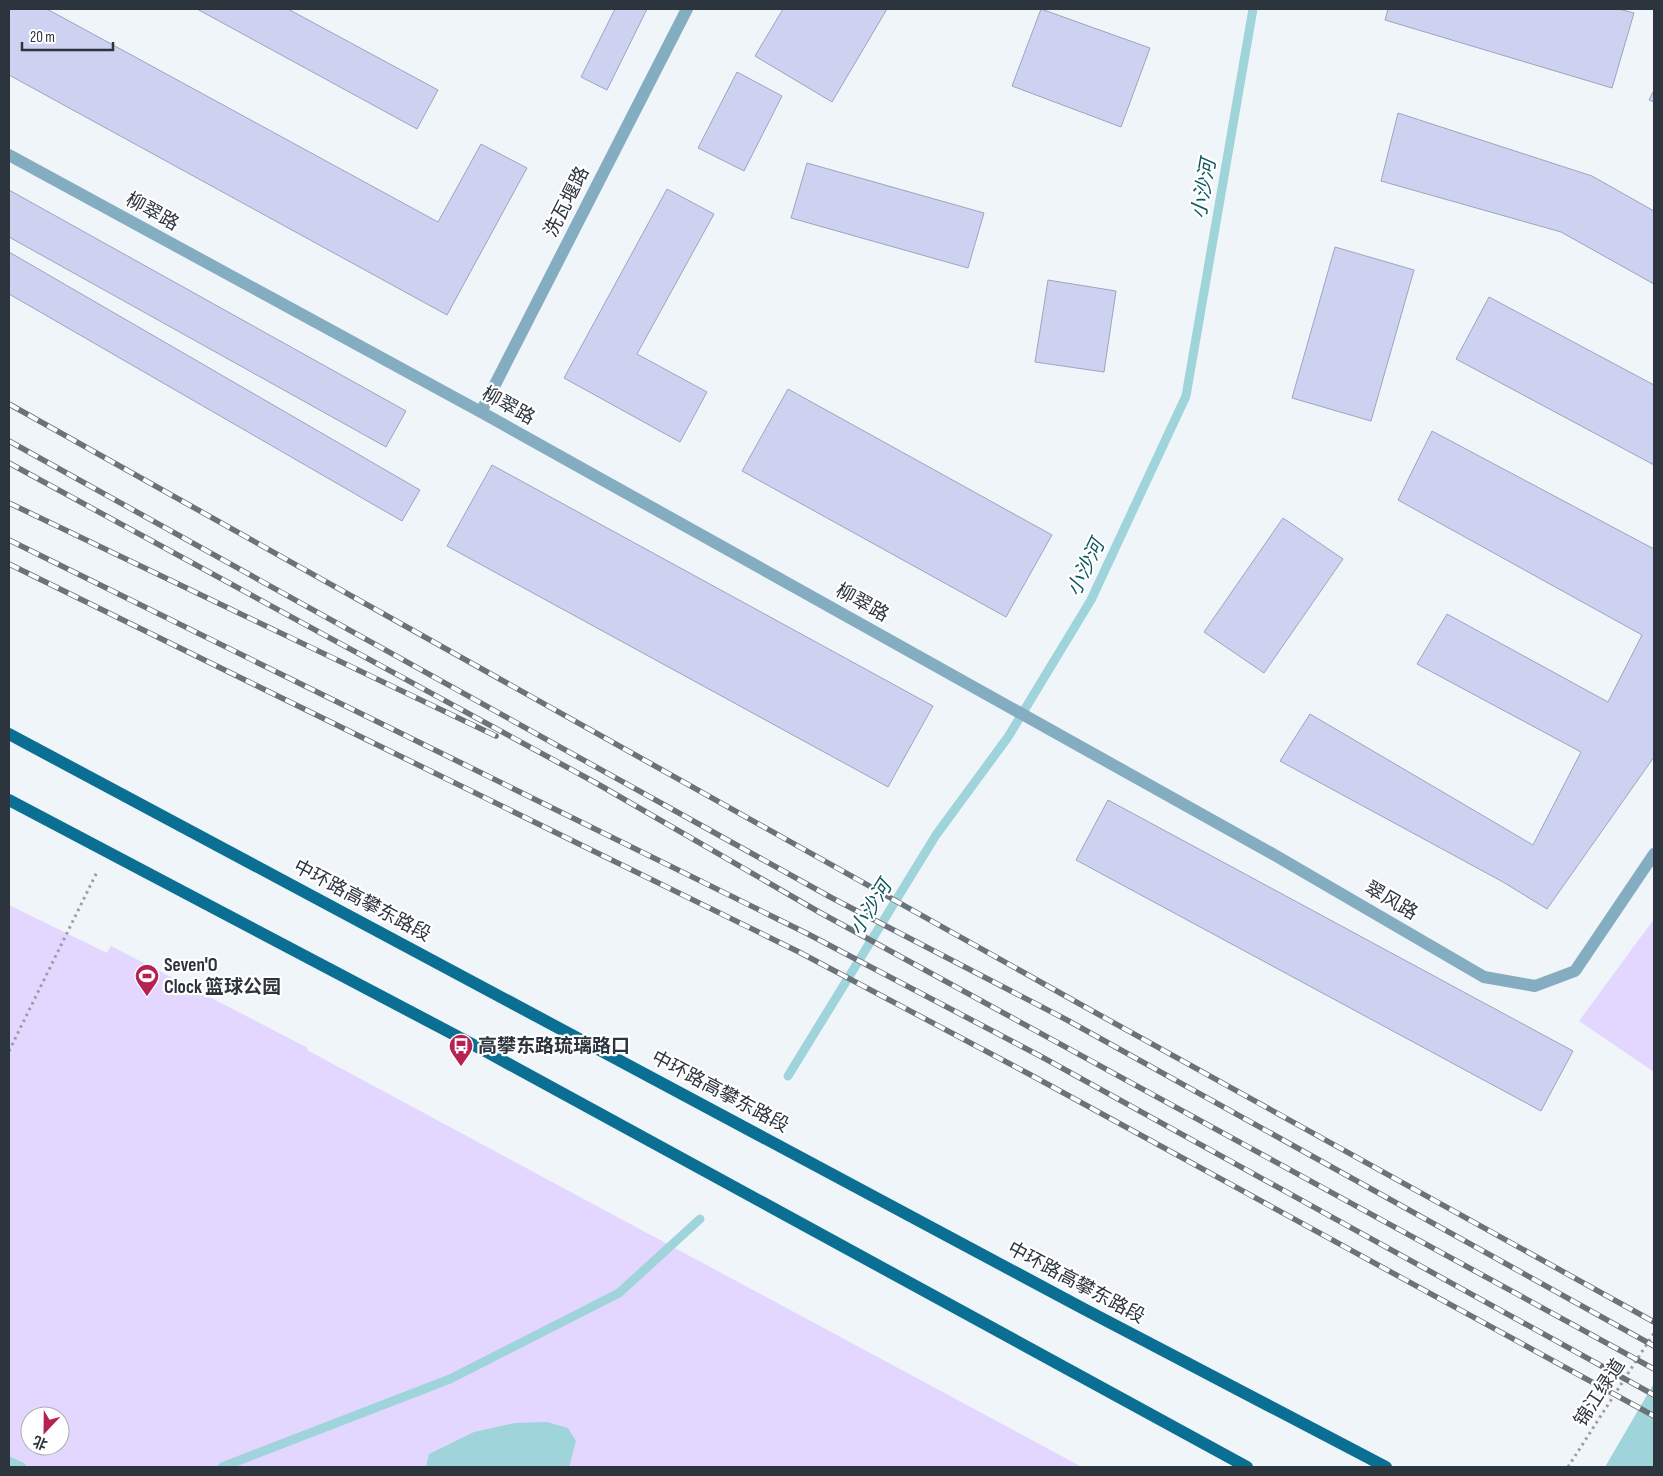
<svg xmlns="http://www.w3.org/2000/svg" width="1663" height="1476" font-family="'Sofia Sans Condensed','Noto Sans SC',sans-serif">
	<rect width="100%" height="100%" fill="#f0f5fa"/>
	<path fill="#e3d7ff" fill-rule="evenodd" d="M9 905 107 953 111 946 308 1048 307 1050 1082 1467H9ZM30 1416H60V1446H30Z
		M1654 919V1072L1579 1021Z"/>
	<path fill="#9fd4db" d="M1654 1383V1467H1605Z
		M547 1422 568 1428 576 1441 569 1467H426L429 1454 474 1432 515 1423Z"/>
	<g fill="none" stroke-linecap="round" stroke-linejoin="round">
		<path stroke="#9fd4db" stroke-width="9" d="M788 1076 936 835 1008 737 1091 600 1186 396 1253 9
			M9 1461 22 1467
			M222 1467 450 1379 619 1293 700 1219"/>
	</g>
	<path fill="#ccd2ef" stroke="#9ea4c0" d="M9 9H47L438 222 481 144 527 168 447 315 9 75Z
		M197 9H288L438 90 417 129Z
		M615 9H647L607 90 581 77Z
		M783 9H887L832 102 755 56Z
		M1041 9 1150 48 1121 127 1012 86Z
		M1388 9H1619L1634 13 1612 88 1385 20Z
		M737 72 782 96 744 171 698 148Z
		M1654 90V102L1649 100Z
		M1398 113 1592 176 1654 211V284L1561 232 1381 181Z
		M807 163 984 213 968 268 791 218Z
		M667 189 714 214 637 354 707 392 680 442 564 378Z
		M9 190 406 411 386 447 9 237Z
		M1335 247 1414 270 1371 421 1292 398Z
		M9 252 420 490 402 521 9 294Z
		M1048 280 1116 291 1104 372 1035 362Z
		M1489 297 1654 385V465L1456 359Z
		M788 389 1052 535 1006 617 742 471Z
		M1432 431 1654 549V757L1547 909 1503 882 1280 761 1310 714 1533 845 1581 752 1417 664 1447 614 1608 702 1642 635 1398 500Z
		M492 465 933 706 888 787 447 546Z
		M1283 518 1343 559 1264 673 1204 632Z
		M1108 800 1573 1051 1541 1111 1076 860Z"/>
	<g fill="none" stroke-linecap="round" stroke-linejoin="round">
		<path stroke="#979ea5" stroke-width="3" stroke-dasharray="2.5 4" stroke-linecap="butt" d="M9 1051 97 872
			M1568 1467 1654 1333"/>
		<path stroke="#85adc1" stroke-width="12" d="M9 155 481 412 1271 853 1484 977 1535 986 1575 971 1654 854
			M481 412 687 9"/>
		<path stroke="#0b6f93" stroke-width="12" d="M9 734 1084 1309 1386 1467
			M9 800 487 1052 1247 1467"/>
		<defs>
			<path id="rail" d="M9 404 1078 1003 1654 1322
				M9 441 832 898 1067 1020 1654 1346
				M9 463 596 783 819 912 1654 1369
				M9 503 496 736
				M9 540 808 934 1042 1057 1654 1395
				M9 564 799 952 1029 1074 1654 1416"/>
		</defs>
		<use href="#rail" stroke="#6b727a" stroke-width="5.5"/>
		<use href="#rail" stroke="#fff" stroke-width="4" stroke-dasharray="11" stroke-linecap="butt"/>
	</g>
	<defs>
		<symbol id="stadium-pin" viewBox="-11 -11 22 30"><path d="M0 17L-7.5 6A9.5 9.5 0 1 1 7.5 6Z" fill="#b42351" stroke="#fff"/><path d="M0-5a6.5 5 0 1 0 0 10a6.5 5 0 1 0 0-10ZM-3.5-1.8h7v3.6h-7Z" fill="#fff"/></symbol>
		<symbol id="bus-pin" viewBox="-11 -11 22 30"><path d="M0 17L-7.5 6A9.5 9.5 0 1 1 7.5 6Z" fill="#b42351" stroke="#fff"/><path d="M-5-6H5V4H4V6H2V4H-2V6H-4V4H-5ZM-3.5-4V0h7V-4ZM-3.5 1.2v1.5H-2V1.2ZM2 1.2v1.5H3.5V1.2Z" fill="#fff"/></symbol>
	</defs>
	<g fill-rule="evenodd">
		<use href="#stadium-pin" x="133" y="962" width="28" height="38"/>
		<use href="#bus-pin" x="447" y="1032" width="28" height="38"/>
	</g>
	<g text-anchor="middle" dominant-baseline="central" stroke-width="4.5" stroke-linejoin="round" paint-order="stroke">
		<g font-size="19" fill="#2c343e" stroke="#fff">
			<text transform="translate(567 202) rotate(-63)">洗瓦堰路</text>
			<text transform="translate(152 212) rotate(29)">柳翠路</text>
			<text transform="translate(508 406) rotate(29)">柳翠路</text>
			<text transform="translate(862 603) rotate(29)">柳翠路</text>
			<text transform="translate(362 901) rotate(28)">中环路高攀东路段</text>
			<text transform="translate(1391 901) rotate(30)">翠风路</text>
			<text transform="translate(720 1092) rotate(28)">中环路高攀东路段</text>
			<text transform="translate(1076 1283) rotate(28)">中环路高攀东路段</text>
			<text transform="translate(1600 1393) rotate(-57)">锦江绿道</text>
		</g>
		<g font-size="19" font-weight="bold" fill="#2c343e" stroke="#fff" text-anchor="start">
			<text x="164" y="965">Seven'O<tspan x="164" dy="22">Clock 篮球公园</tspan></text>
			<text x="478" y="1046">高攀东路琉璃路口</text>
		</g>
		<g font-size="20" font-style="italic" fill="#0c5860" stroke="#fff">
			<text transform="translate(1204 189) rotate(-80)">小沙河</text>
			<text transform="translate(1086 568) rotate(-64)">小沙河</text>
			<text transform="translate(871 908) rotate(-58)">小沙河</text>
		</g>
	</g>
	<rect width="1663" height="1476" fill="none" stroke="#2c343e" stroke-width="20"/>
	<g transform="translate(45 1431) rotate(202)"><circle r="24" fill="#ffffff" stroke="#abaeb2"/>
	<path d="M0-4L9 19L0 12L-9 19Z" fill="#b42351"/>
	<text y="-8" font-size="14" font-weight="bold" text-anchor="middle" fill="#2c343e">北</text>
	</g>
	<path d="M22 42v8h91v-8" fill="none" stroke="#2c343e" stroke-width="2.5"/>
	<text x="30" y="42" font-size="15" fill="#2c343e" stroke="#ffffff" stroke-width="4" paint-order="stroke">20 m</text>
</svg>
